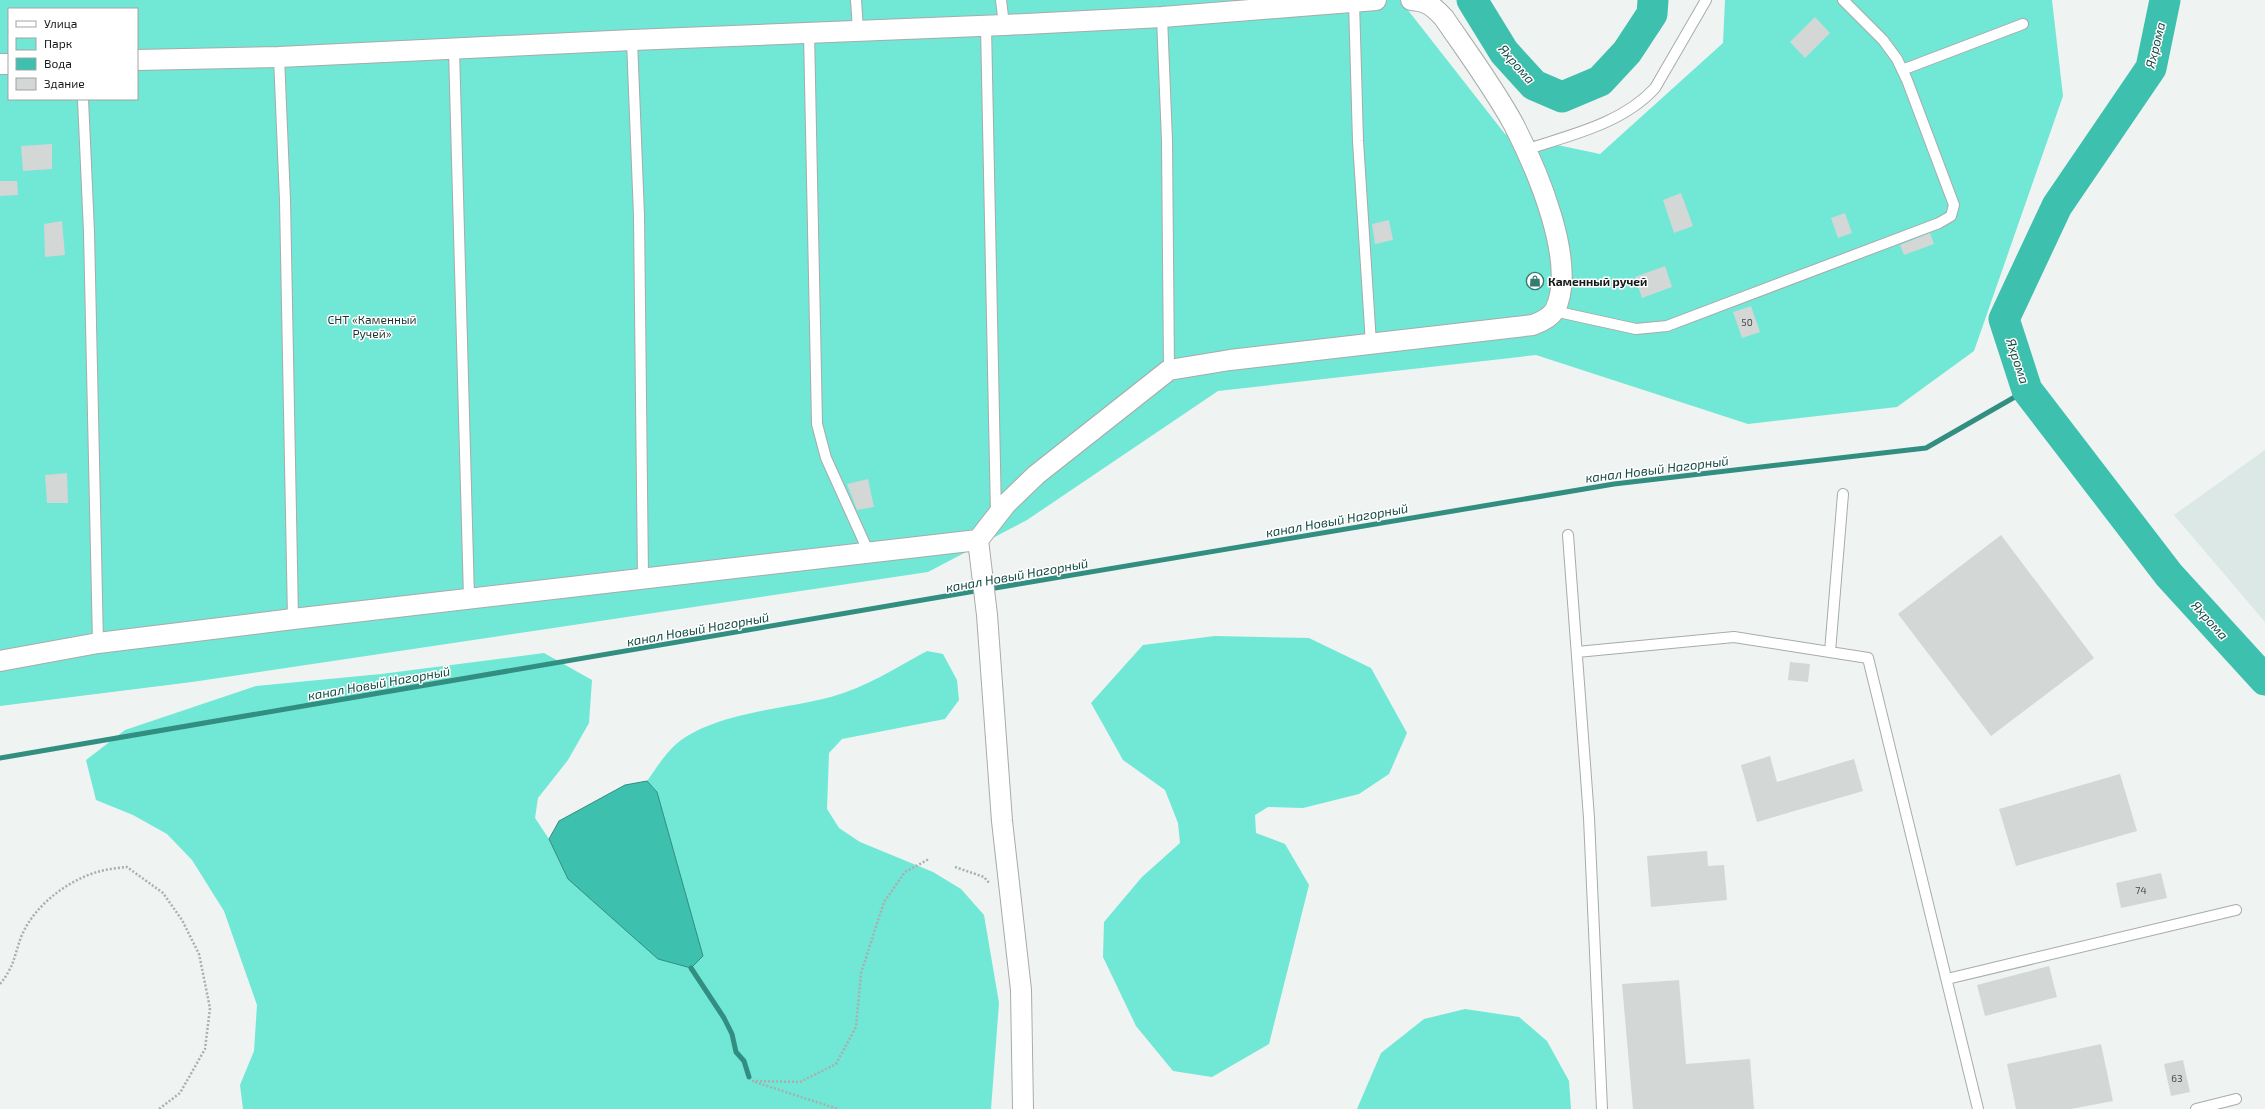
<svg xmlns="http://www.w3.org/2000/svg" width="2265" height="1109" font-family="'Exo 2',sans-serif">
	<rect width="100%" height="100%" fill="#eff3f2"/>
	<path fill="#dbe8e6" d="M2265 450V622L2174 515Z"/>
	<path fill="#71e7d5" fill-rule="evenodd" d="M0 0H1400L1505 134 1600 154 1723 43 1725 0H2052L2063 96 1974 351 1897 407 1748 424 1536 355 1218 391 1027 520 928 572 192 682 0 706ZM9 9H137V99H9Z
		M1215 636 1309 638 1371 668 1407 733 1389 774 1359 794 1303 808 1268 807 1255 815 1256 833 1285 844 1309 885 1269 1044 1212 1077 1173 1071 1136 1026 1103 957 1104 922 1142 877 1180 843 1178 823 1165 790 1123 760 1091 703 1143 645Z
		M927 651 943 654 957 680 959 700 945 719 842 739 829 753 827 809 839 828 860 842 933 872 961 889 984 915 999 1003 991 1109H243L240 1085 254 1051 257 1005 224 911 192 860 167 834 133 815 96 800 86 760 125 730 256 686 381 674 544 653 592 680 589 723 568 760 538 798 535 818 549 839 568 879 691 968 702 956 657 792 647 781C655 770 663 757 673 747 707 713 787 709 831 697 867 687 895 668 927 651Z
		M1465 1009 1519 1017 1547 1041 1569 1081 1571 1109H1357L1381 1053 1424 1019Z"/>
	<path fill="#3dc0ae" stroke="#328e81" d="M647 781 657 792 703 956 691 968 658 959 568 879 549 839 559 821 625 785Z"/>
	<g fill="none" stroke-linecap="round" stroke-linejoin="round">
		<path stroke="#328e81" stroke-width="5" d="M989 589 1614 484 1926 448 2027 390
			M0 758 981 590
			M691 968 724 1018 732 1034 736 1052 744 1061 749 1077"/>
		<path stroke="#3dc0ae" stroke-width="31" d="M1472 0 1504 52 1534 85 1562 97 1600 81 1627 52 1652 14 1653 0
			M2165 0 2151 68 2057 206 2004 319 2027 390 2169 575 2265 680"/>
	</g>
	<path fill="#d3d7d6" d="M1815 17 1830 33 1805 58 1790 42Z
		M52 144V169L23 171 21 146Z
		M0 181H17L18 195 0 196Z
		M1681 193 1693 226 1674 233 1663 200Z
		M1845 213 1852 233 1838 238 1831 218Z
		M1389 220 1393 240 1375 244 1372 224Z
		M62 221 65 255 45 257 44 224Z
		M1930 233 1934 244 1904 255 1900 245Z
		M1665 266 1672 287 1642 298 1635 277Z
		M1751 306 1760 332 1742 338 1733 312Z
		M67 473 68 503H47L45 475Z
		M868 479 874 507 857 510 847 484Z
		M2001 535 2094 658 1991 736 1898 614Z
		M1790 662 1810 664 1808 682 1788 680Z
		M1770 756 1777 782 1854 759 1863 791 1757 822 1741 765Z
		M2120 774 2137 831 2016 866 1999 809Z
		M1707 851 1708 866 1724 865 1727 900 1651 907 1647 856Z
		M2161 873 2167 898 2121 908 2116 883Z
		M2049 966 2057 997 1985 1016 1977 985Z
		M1679 980 1686 1064 1750 1059 1754 1109H1633L1622 984Z
		M2101 1044 2113 1101 2071 1109H2016L2007 1064Z
		M2183 1060 2190 1092 2171 1096 2164 1064Z"/>
	<g fill="none" stroke-linecap="round" stroke-linejoin="round">
		<defs>
			<path id="lane" d="M856 0 858 30
				M1001 0 1004 25
				M1354 2 1358 141 1371 344
				M1162 17 1167 141 1169 370
				M986 26 996 514
				M809 32 817 424 826 458 869 553
				M632 40 639 216 643 579
				M454 49 469 598
				M279 57 285 200 293 619
				M1902 70 2023 24
				M83 99 89 232 98 643
				M1525 150C1570 135 1622 124 1655 88L1706 0
				M1554 311 1636 329 1667 326 1939 223 1951 216 1954 205 1907 80 1897 59 1883 40 1843 0
				M1568 535 1589 818 1602 1109
				M1577 652 1734 637 1868 658 1978 1109
				M1830 652 1843 494
				M1947 979 2236 910
				M2196 1109 2236 1099"/>
			<path id="street" d="M137 60 279 57 632 40 1004 25 1162 17 1376 0
				M0 64H9
				M0 661 98 643 293 619 978 540
				M1023 1109 1021 990 1002 821 987 615 978 540 1006 504 1036 475 1169 370 1230 360 1533 325C1541 322 1550 318 1555 310 1578 263 1536 168 1514 125 1494 88 1468 53 1444 18 1433 6 1427 1 1411 0"/>
		</defs>
		<use href="#lane" stroke="#a7abaa" stroke-width="12"/>
		<use href="#street" stroke="#a7abaa" stroke-width="22"/>
		<path stroke="#abaead" stroke-width="2.5" stroke-dasharray="2 2" stroke-linecap="butt" d="M955 867 984 877 990 884
			M0 984C14 967 14 957 21 937 34 906 65 882 97 872 107 869 118 868 127 867L163 893 182 920 199 954 210 1008 205 1049 180 1093 159 1109
			M752 1081 800 1082 836 1064 856 1027 861 973 884 902 905 872 929 859
			M755 1082 838 1109"/>
		<use href="#lane" stroke="#fff" stroke-width="10"/>
		<use href="#street" stroke="#fff" stroke-width="20"/>
	</g>
	<defs>
		<symbol id="shop-ring" viewBox="-11 -11 22 22"><circle r="9.5" fill="#fff" stroke="#357b70" stroke-width="1.5"/><path d="M-5-2.5h2.3a2.7 3.5 0 0 1 5.4 0H5L5.5 6h-11ZM-1.5-2.5h3a1.5 2.3 0 0 0-3 0Z" fill="#357b70"/></symbol>
	</defs>
	<g fill-rule="evenodd">
		<use href="#shop-ring" x="1525" y="271" width="20" height="20"/>
	</g>
	<g text-anchor="middle" dominant-baseline="central" stroke-width="3" stroke-linejoin="round" paint-order="stroke">
		<g font-size="10" fill="#474848">
			<text x="1747" y="322">50</text>
			<text x="2141" y="890">74</text>
			<text x="2177" y="1078">63</text>
		</g>
		<g font-size="12" font-weight="bold" fill="#181919" stroke="#fff" text-anchor="start">
			<text x="1548" y="281">Каменный ручей</text>
		</g>
		<g font-size="12" fill="#1e3430" stroke="#fff">
			<text x="372" y="319">СНТ «Каменный<tspan x="372" dy="14">Ручей»</tspan></text>
		</g>
		<g font-size="13" font-style="italic" fill="#154c44" stroke="#fff">
			<text transform="translate(2155 45) rotate(-76)">Яхрома</text>
			<text transform="translate(1517 64) rotate(49)">Яхрома</text>
			<text transform="translate(2018 361) rotate(72)">Яхрома</text>
			<text transform="translate(1657 469) rotate(-7)">канал Новый Нагорный</text>
			<text transform="translate(1337 520) rotate(-10)">канал Новый Нагорный</text>
			<text transform="translate(1017 575) rotate(-10)">канал Новый Нагорный</text>
			<text transform="translate(2210 620) rotate(48)">Яхрома</text>
			<text transform="translate(698 629) rotate(-10)">канал Новый Нагорный</text>
			<text transform="translate(379 683) rotate(-10)">канал Новый Нагорный</text>
		</g>
	</g>
	<rect x="8" y="8" width="130" height="92" fill="#ffffff" stroke="#a3a3a3"/>
	<rect x="16" y="21" width="20" height="6" fill="#ffffff" stroke="#a3a3a3"/>
	<text x="44" y="28" font-size="12" fill="#181919">Улица</text>
	<rect x="16" y="38" width="20" height="12" fill="#71e7d5" stroke="#a3a3a3"/>
	<text x="44" y="48" font-size="12" fill="#181919">Парк</text>
	<rect x="16" y="58" width="20" height="12" fill="#3dc0ae" stroke="#a3a3a3"/>
	<text x="44" y="68" font-size="12" fill="#181919">Вода</text>
	<rect x="16" y="78" width="20" height="12" fill="#d3d7d6" stroke="#a3a3a3"/>
	<text x="44" y="88" font-size="12" fill="#181919">Здание</text>
</svg>
